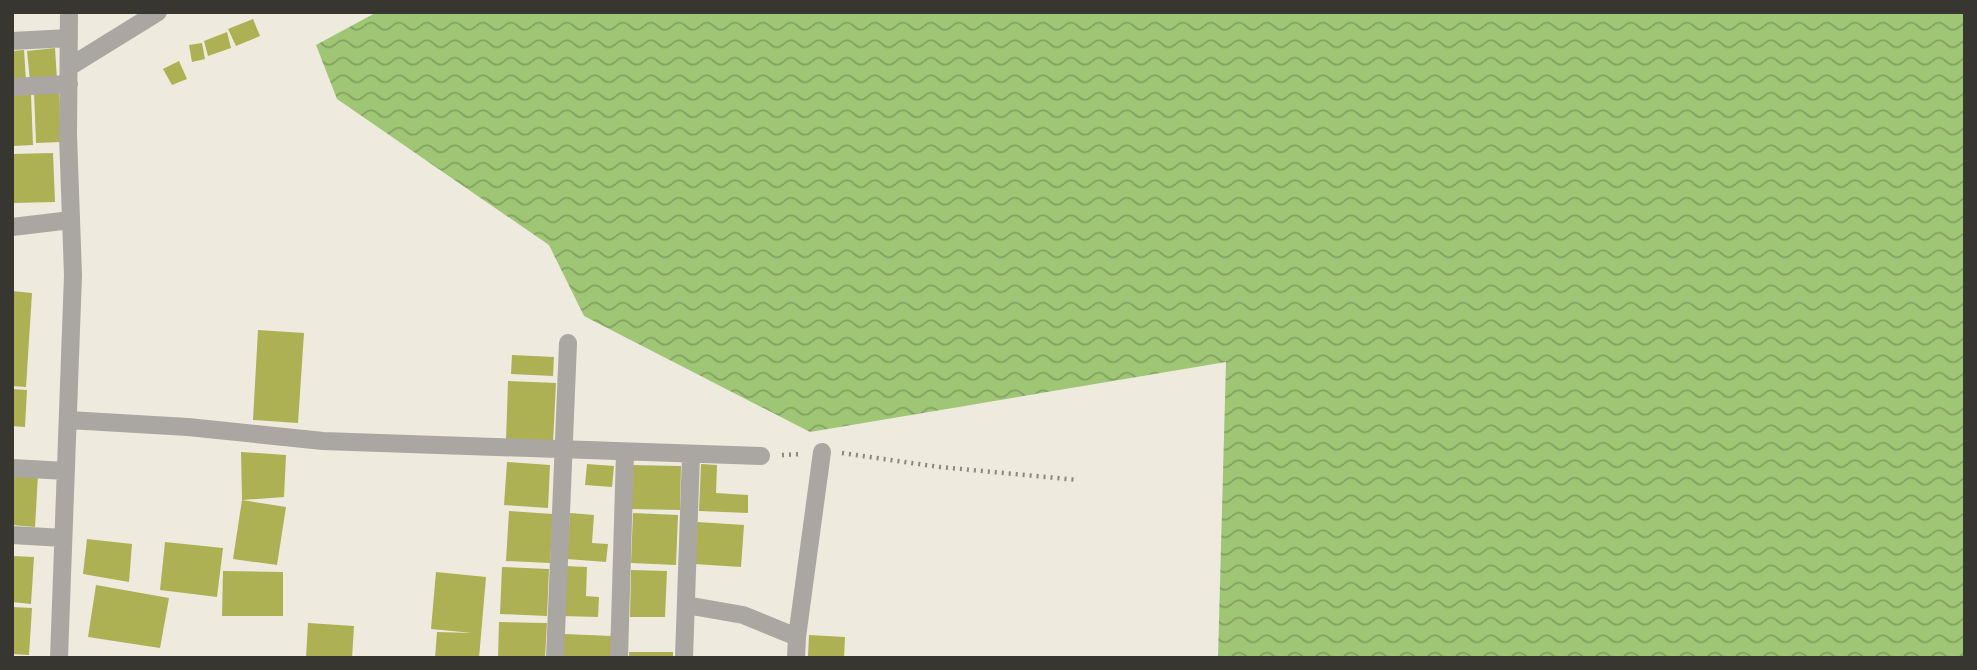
<svg xmlns="http://www.w3.org/2000/svg" width="1977" height="670" font-family="Merriweather,serif">
	<defs>
		<pattern id="water-waves" width="16" height="10" patternUnits="userSpaceOnUse" patternTransform="scale(1.75)"><rect width="16" height="10" fill="#9fc675"/><path d="M0 5q4-4 8 0t8 0" fill="none" stroke="#82a261"/></pattern>
	</defs>
	<rect width="100%" height="100%" fill="#eeeade"/>
	<path fill="url(#water-waves)" d="M377 12H1965V658H1218L1226 362 810 432 584 316 549 245 337 99 316 45Z"/>
	<path fill="#aeb054" d="M253 19 260 36 236 46 228 29Z
		M227 32 231 48 208 56 204 41Z
		M202 43 205 59 192 62 189 45Z
		M55 48 57 80 30 81 27 51Z
		M24 50 26 81 12 82V51Z
		M179 61 187 79 172 85 163 69Z
		M59 91 61 142 36 143 34 92Z
		M31 94 33 145 12 146V95Z
		M53 153 55 202 12 203V154Z
		M12 291 32 293 26 387 12 386Z
		M258 330 304 333 298 423 253 420Z
		M512 355 554 357 553 376 511 374Z
		M508 381 556 383 553 443 506 441Z
		M12 389 27 390 25 427 12 426Z
		M241 452 286 455 284 497 242 500Z
		M507 462 550 465 548 508 504 505Z
		M587 464 614 466 612 487 585 485Z
		M701 464 717 465 716 493 748 495V513L699 511Z
		M629 465 681 466 680 510 628 509Z
		M12 474 38 475 35 527 12 525Z
		M242 500 286 507 277 565 233 559Z
		M509 511 553 514 550 563 506 561Z
		M570 513 594 515 592 543 608 544 606 562 567 559Z
		M633 513 678 515 676 565 631 563Z
		M697 522 744 525 741 567 694 564Z
		M87 539 132 544 129 582 83 574Z
		M165 542 223 548 217 597 160 590Z
		M12 556 34 557 31 604 12 602Z
		M565 566 587 567 586 596 599 597 598 617 562 616Z
		M502 567 549 569 547 616 500 614Z
		M631 570 667 571 665 617H630Z
		M223 571 283 572V616H222Z
		M436 572 486 577 479 658H435L437 632 473 633 431 629Z
		M96 585 169 598 160 648 88 637Z
		M12 607 32 608 29 655 12 654Z
		M499 622 547 623 545 658H498Z
		M308 623 354 626 352 658H306Z
		M564 634 612 636 611 658H563Z
		M809 635 845 637 844 658 808 656Z
		M629 652H673V658H629Z"/>
	<g fill="none" stroke-linecap="round" stroke-linejoin="round">
		<path stroke="#89877f" stroke-width="4.5" stroke-dasharray="2 5" stroke-linecap="butt" d="M842 453 940 467 1078 480
			M782 455 802 454"/>
		<path stroke="#aaa6a2" stroke-width="18" d="M12 41 69 38
			M69 67 158 12
			M12 87 69 84
			M12 227 71 220
			M68 420 188 427 323 441 761 456
			M12 468 66 471
			M12 535 63 538
			M686 605 743 615 797 637 822 452
			M59 658 73 275 68 135 69 12
			M555 658 568 343
			M619 658 625 453
			M684 658 691 455
			M796 658 797 637"/>
	</g>
	<rect width="1977" height="670" fill="none" stroke="#373631" stroke-width="28"/>
</svg>
